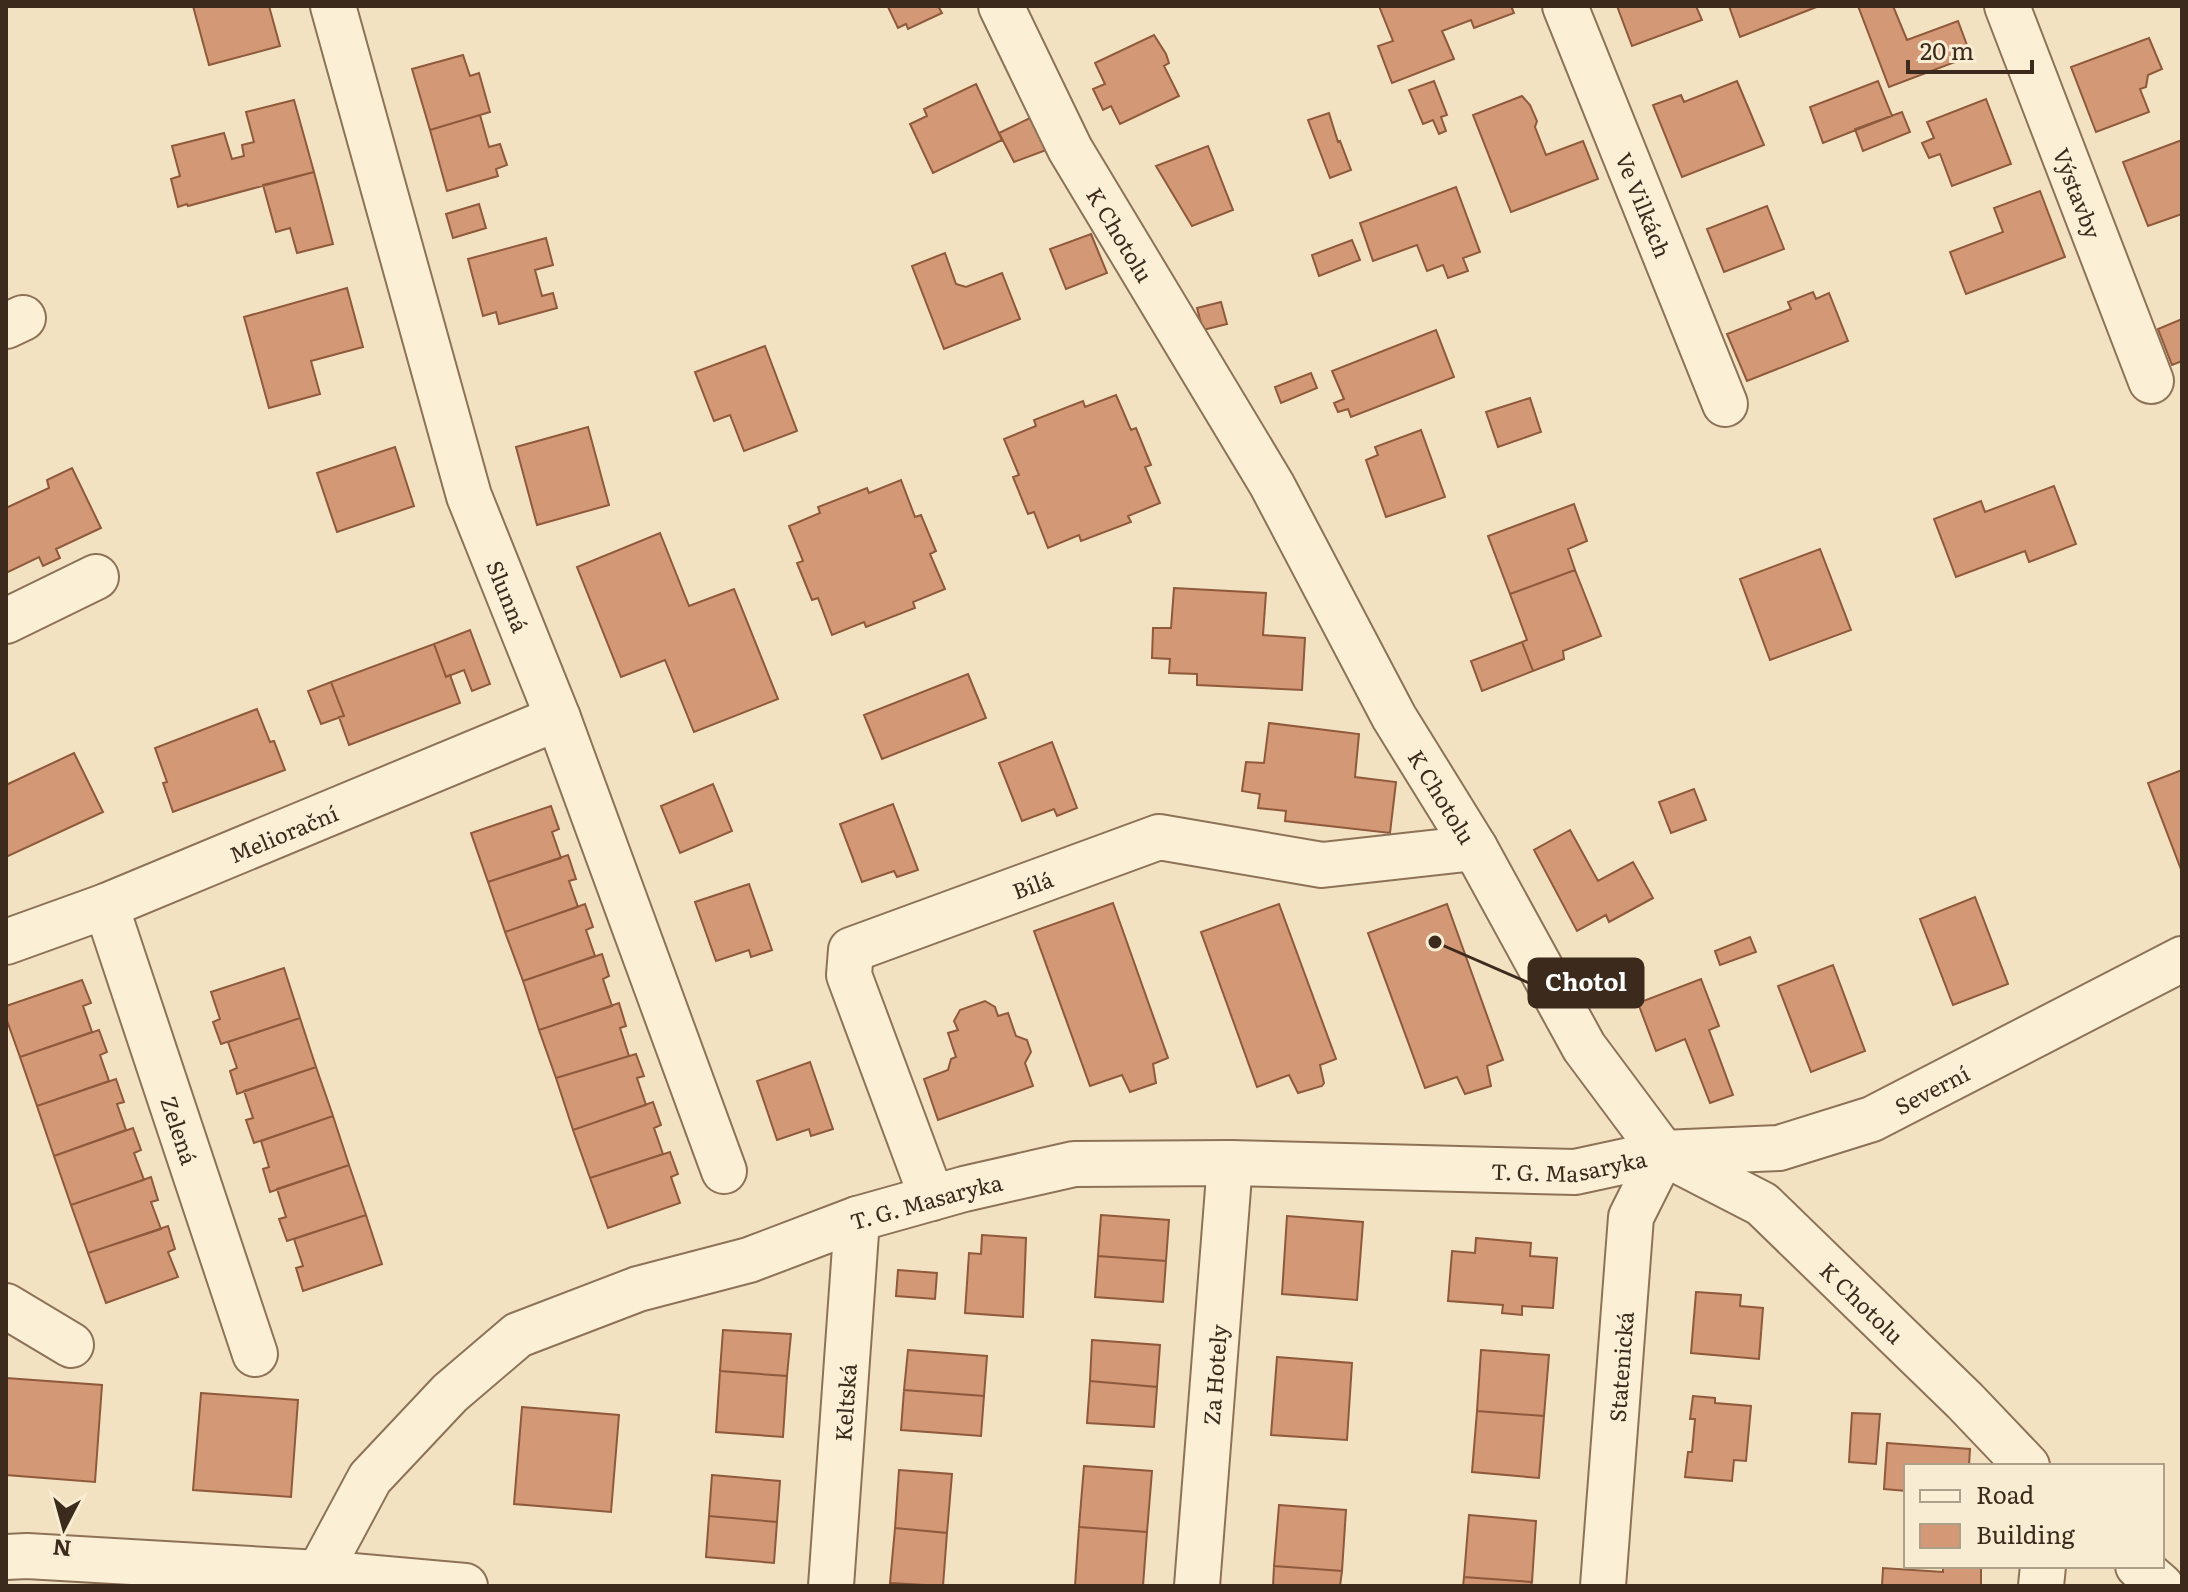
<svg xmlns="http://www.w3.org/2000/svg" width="2188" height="1592" font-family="Literata,serif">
	<rect width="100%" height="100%" fill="#f2e2c2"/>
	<path fill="#d39875" stroke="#8f593b" stroke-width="2" d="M193 6H269L280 46 209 65Z
		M938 6 942 13 908 29 906 24 898 28 888 7Z
		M1379 6H1511L1514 13 1474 28 1471 20 1442 31 1454 59 1392 83 1378 46 1393 41Z
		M1617 6H1696L1702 20 1632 46Z
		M1729 6H1819L1740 37Z
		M1858 6H1893L1907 40 1958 21 1971 56 1889 87Z
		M1154 35 1166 54 1169 63 1164 66 1179 96 1120 124 1111 106 1103 110 1093 89 1105 84 1095 63Z
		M2149 38 2162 69 2148 75 2146 87 2140 89 2149 112 2096 132 2071 67Z
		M463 55 470 76 479 73 490 112 430 130 412 69Z
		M1434 81 1447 115 1441 117 1446 131 1439 134 1433 120 1423 124 1409 90Z
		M1737 81 1764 145 1682 177 1653 105 1681 95 1684 102Z
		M1878 81 1892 116 1823 143 1810 107Z
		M976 84 1002 140 933 173 910 124 927 116 924 109Z
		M1522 96 1530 105 1537 121 1535 127 1546 155 1583 141 1598 179 1511 212 1473 115Z
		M1986 99 2011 164 1952 186 1940 154 1929 158 1922 143 1934 138 1927 122Z
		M294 100 314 172 188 206 187 204 178 207 171 179 180 176 172 146 224 133 232 159 244 156 242 145 254 142 246 112Z
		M1902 112 1910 132 1863 151 1855 129Z
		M1329 113 1338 142 1340 141 1351 170 1330 178 1308 120Z
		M480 115 489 147 500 144 507 165 496 169 498 176 447 191 430 130Z
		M1032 117 1049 149 1014 162 999 133Z
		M2182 140V214L2148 226 2123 162Z
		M1208 146 1233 210 1192 226 1156 166Z
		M314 172 333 244 297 253 290 228 276 232 263 185Z
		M1456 187 1480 252 1463 258 1468 271 1448 278 1443 265 1427 271 1417 245 1373 261 1360 223Z
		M2040 191 2065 257 1966 294 1950 252 2003 232 1994 208Z
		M479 204 486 228 453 238 446 214Z
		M1767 206 1784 249 1724 272 1707 229Z
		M1091 234 1107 273 1066 289 1050 249Z
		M546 238 553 265 535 270 542 296 553 293 557 308 499 324 496 312 483 316 468 259Z
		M1352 240 1360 260 1319 276 1312 255Z
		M945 253 956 284 966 287 1002 273 1020 319 944 349 912 266Z
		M347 288 363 347 311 361 320 394 269 408 244 317Z
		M1813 292 1816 299 1829 293 1848 341 1747 381 1727 334 1791 309 1788 302Z
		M1221 302 1227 324 1203 330 1197 308Z
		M2182 319V361L2172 365 2158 329Z
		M1436 330 1454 377 1351 417 1348 409 1338 412 1334 403 1344 399 1332 371Z
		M765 346 797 431 744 451 730 415 714 421 695 372Z
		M1311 373 1317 388 1281 403 1275 387Z
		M1116 395 1131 430 1136 428 1151 465 1145 467 1160 503 1128 516 1131 522 1081 541 1079 535 1048 548 1034 512 1028 514 1013 477 1019 475 1004 439 1036 426 1034 420 1083 401 1085 407Z
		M1530 398 1541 432 1498 447 1486 412Z
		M588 427 609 505 537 525 516 447Z
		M1421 430 1445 497 1386 517 1366 460 1378 455 1375 447Z
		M395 447 414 506 337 532 317 473Z
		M72 468 101 528 56 549 60 558 43 566 39 557 6 573V508L49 488 47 480Z
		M901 480 915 517 921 515 936 551 930 554 945 589 913 602 915 608 866 627 864 622 832 635 818 598 812 600 797 563 803 561 789 526 820 513 818 507 867 488 869 493Z
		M2054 486 2076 544 2029 562 2025 551 1956 577 1934 519 1981 501 1985 512Z
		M1574 504 1587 541 1568 549 1575 570 1510 594 1488 536Z
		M660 533 689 606 734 589 778 699 694 732 665 660 621 677 577 567Z
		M1820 549 1851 630 1770 660 1740 579Z
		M1575 570 1601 636 1563 651 1564 659 1533 671 1522 642 1527 640 1510 594Z
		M1174 588 1266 593 1263 635 1305 638 1302 690 1197 685V674L1169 673 1170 659 1152 658 1153 628H1171Z
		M470 630 490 684 472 691 464 670 446 677 434 644Z
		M1522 642 1533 671 1482 691 1471 661Z
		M434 644 446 677 450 675 460 703 349 745 339 717 344 716 331 682Z
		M968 674 986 718 882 759 864 715Z
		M331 682 344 716 321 724 308 691Z
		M257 709 270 742 274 741 285 770 173 812 163 783 167 782 155 748Z
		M1269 723 1359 734 1355 777 1396 782 1390 833 1285 821 1286 811 1258 808 1260 794 1242 791 1246 762 1264 763Z
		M1052 742 1077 808 1057 816 1054 809 1022 821 999 763Z
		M74 753 103 812 6 857V785Z
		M2182 770V872L2148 783Z
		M713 784 732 831 680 853 661 806Z
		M1694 789 1706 820 1671 833 1659 802Z
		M893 804 918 870 897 877 894 871 862 882 840 824Z
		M551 806 559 829 552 832 561 858 488 882 471 833Z
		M1570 830 1598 881 1633 862 1653 898 1609 922 1606 915 1577 931 1534 850Z
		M568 855 576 879 569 881 578 907 505 932 488 882Z
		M749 884 772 950 751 957 749 950 716 961 695 902Z
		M1975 897 2008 984 1953 1005 1920 919Z
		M1113 903 1168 1058 1153 1064 1156 1083 1130 1092 1122 1075 1090 1086 1034 931Z
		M585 904 593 927 586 930 595 956 523 981 505 932Z
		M1279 904 1336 1059 1320 1065 1324 1083 1322 1086 1298 1093 1289 1075 1257 1087 1201 932Z
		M1447 904 1503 1060 1487 1066 1491 1086 1465 1094 1457 1077 1425 1088 1368 933Z
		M1750 937 1756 952 1720 965 1715 951Z
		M602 954 609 976 603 979 612 1006 539 1030 523 981Z
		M1833 965 1865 1051 1811 1072 1778 986Z
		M284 968 300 1018 221 1044 213 1022 220 1019 211 992Z
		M1701 979 1719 1026 1709 1030 1733 1095 1710 1103 1685 1039 1656 1051 1638 1003Z
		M82 980 91 1003 83 1006 92 1032 20 1057 6 1018V1006Z
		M985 1001 995 1007 998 1016 1008 1013 1016 1036 1027 1040 1031 1052 1025 1063 1033 1086 938 1120 924 1079 948 1070 951 1059 956 1057 948 1033 958 1030 954 1021 960 1010Z
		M619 1003 626 1026 620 1028 629 1056 556 1078 539 1030Z
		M300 1018 316 1067 237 1094 230 1071 237 1068 228 1042Z
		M99 1030 107 1052 100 1055 109 1081 37 1106 20 1057Z
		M636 1054 644 1076 637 1078 646 1105 573 1130 556 1078Z
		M810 1062 833 1129 811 1136 809 1129 777 1140 757 1081Z
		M316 1067 333 1116 254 1143 246 1120 253 1118 244 1091Z
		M116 1079 124 1102 117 1104 126 1130 54 1156 37 1106Z
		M653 1102 661 1125 654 1128 663 1154 590 1178 573 1130Z
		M333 1116 349 1165 270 1192 263 1169 269 1167 261 1141Z
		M133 1128 141 1150 134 1153 144 1180 71 1205 54 1156Z
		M670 1152 678 1174 671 1177 680 1203 608 1228 590 1178Z
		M349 1165 366 1215 287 1241 279 1219 286 1217 277 1189Z
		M151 1177 158 1200 151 1202 161 1229 88 1253 71 1205Z
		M366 1215 382 1264 303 1291 296 1268 303 1266 294 1239Z
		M1101 1215 1169 1220 1166 1261 1098 1256Z
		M1287 1216 1363 1222 1357 1300 1282 1294Z
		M168 1226 175 1249 168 1252 178 1277 106 1303 88 1253Z
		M982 1235 1026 1238 1023 1317 965 1313 969 1253 981 1254Z
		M1476 1238 1531 1243 1530 1256 1557 1258 1553 1308 1522 1306V1315L1502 1313 1503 1305 1448 1301 1452 1251 1475 1253Z
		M1098 1256 1166 1261 1163 1302 1095 1297Z
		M898 1270 937 1273 935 1299 896 1296Z
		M1696 1292 1741 1295 1740 1306 1763 1308 1759 1359 1691 1353Z
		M723 1330 791 1334 787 1376 720 1371Z
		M1092 1340 1160 1345 1157 1387 1090 1381Z
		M908 1350 987 1356 984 1396 904 1390Z
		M1481 1350 1549 1355 1544 1416 1477 1411Z
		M1277 1357 1352 1363 1347 1440 1271 1435Z
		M720 1371 787 1376 783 1437 716 1432Z
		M6 1378 102 1385 95 1482 6 1475Z
		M1090 1381 1157 1387 1154 1427 1087 1423Z
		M904 1390 984 1396 981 1436 901 1430Z
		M201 1393 298 1400 291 1497 193 1490Z
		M1693 1396 1715 1398V1403L1751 1406 1746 1461 1734 1460 1732 1481 1685 1477 1688 1452H1692L1695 1419H1690Z
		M522 1407 619 1415 611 1512 514 1504Z
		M1477 1411 1544 1416 1539 1478 1472 1472Z
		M1852 1413 1880 1414 1876 1464 1849 1462Z
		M1887 1443 1970 1449 1969 1466H1906V1491L1884 1489Z
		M1084 1466 1152 1471 1147 1532 1079 1527Z
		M899 1470 952 1474 947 1533 895 1528Z
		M712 1475 780 1481 777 1522 709 1516Z
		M1279 1505 1346 1510 1342 1571 1274 1566Z
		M1469 1515 1536 1521 1532 1582 1464 1577Z
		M709 1516 777 1522 774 1563 706 1557Z
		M1079 1527 1147 1532 1143 1586H1075Z
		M895 1528 947 1533 943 1586 890 1583Z
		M1274 1566 1342 1571 1340 1586H1273Z
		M1943 1566H1981V1586H1882L1883 1568 1943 1572Z
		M1464 1577 1532 1582 1531 1586H1463Z"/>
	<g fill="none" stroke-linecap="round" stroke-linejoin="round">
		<defs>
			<g id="minor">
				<path id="s1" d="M333 6 469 496 558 718 724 1171"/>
				<path id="s2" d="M1001 6 1070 149 1272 485 1394 717 1475 848 1584 1047 1663 1153 1762 1204 1965 1401 2027 1466"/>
				<path id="s3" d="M1565 6 1725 404"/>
				<path id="s4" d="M2007 6 2151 381"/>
				<path d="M6 326 23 318"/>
				<path d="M6 621 96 577"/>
				<path id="s5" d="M106 906 255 1354"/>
				<path id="s6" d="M6 942 106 906 558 718"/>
				<path id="s7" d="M932 1198 849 975 851 950 1159 837 1322 865 1475 848"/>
				<path d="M6 1306 71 1345"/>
				<path d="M6 1557 27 1556 319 1573 465 1586"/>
				<path d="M2138 1566 2161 1586"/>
				<path id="s8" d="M319 1573 370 1478 450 1393 518 1335 638 1289 749 1260 857 1219 964 1189 1074 1164 1230 1163 1575 1172 1663 1153 1779 1148 1872 1119 2182 959"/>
				<path id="s9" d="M831 1586 857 1219"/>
				<path id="s10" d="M1197 1586 1230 1163"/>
				<path id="s11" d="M1603 1586 1631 1217 1663 1153"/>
				<path d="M2041 1586 2043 1566"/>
			</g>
		</defs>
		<use href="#minor" stroke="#8d7257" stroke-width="48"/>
		<use href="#minor" stroke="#fbefd6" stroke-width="44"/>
	</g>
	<g text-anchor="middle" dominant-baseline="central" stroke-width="8" stroke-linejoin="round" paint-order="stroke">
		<g font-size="22" fill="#3c2b1d" stroke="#f8ecd3">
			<text stroke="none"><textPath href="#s4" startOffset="200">Výstavby</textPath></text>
			<text stroke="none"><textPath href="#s3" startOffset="214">Ve Vilkách</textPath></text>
			<text stroke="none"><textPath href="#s2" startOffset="258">K Chotolu</textPath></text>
			<text stroke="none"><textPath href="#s1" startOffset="616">Slunná</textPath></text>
			<text stroke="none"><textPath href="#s2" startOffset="906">K Chotolu</textPath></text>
			<text stroke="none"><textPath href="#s6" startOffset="298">Meliorační</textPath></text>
			<text stroke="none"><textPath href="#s7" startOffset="456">Bílá</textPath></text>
			<text stroke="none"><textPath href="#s8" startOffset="1768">Severní</textPath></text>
			<text stroke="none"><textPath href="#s5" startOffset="236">Zelená</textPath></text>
			<text stroke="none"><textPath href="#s8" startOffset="1392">T. G. Masaryka</textPath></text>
			<text stroke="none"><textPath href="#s8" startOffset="744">T. G. Masaryka</textPath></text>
			<text stroke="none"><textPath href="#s2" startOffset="1578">K Chotolu</textPath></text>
			<text stroke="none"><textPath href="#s11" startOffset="220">Statenická</textPath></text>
			<text stroke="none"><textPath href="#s10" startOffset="212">Za Hotely</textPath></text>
			<text stroke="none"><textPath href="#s9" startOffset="184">Keltská</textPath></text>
		</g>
	</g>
	<path fill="none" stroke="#3c2b1d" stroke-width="3" d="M1435 942L1529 983"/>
	<circle fill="#3c2b1d" stroke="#f8ecd3" stroke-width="3" cx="1435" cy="942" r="8"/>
	<rect fill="#3c2b1d" stroke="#3c2b1d" stroke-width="3" x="1529" y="959" width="114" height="48" rx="8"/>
	<g font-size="24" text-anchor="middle" font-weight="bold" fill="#fff">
		<text x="1586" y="991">Chotol</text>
	</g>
	<rect width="2188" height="1592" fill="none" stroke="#3c2b1d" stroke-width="16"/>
	<rect x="1904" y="1464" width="260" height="104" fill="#f8ecd3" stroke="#ad9f8a" stroke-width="2"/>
	<rect x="1920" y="1490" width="40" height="12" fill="#fbefd6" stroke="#ad9f8a" stroke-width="2"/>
	<text x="1976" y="1504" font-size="24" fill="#3c2b1d">Road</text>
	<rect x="1920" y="1524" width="40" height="24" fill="#d39875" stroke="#ad9f8a" stroke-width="2"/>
	<text x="1976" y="1544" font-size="24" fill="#3c2b1d">Building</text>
	<g transform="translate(64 1528) rotate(186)" stroke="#f8ecd3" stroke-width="6" paint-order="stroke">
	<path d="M0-6L14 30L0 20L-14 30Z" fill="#3c2b1d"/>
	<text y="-12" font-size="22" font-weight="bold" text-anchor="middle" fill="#3c2b1d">N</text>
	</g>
	<path d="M1908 60v12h124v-12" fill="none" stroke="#3c2b1d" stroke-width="4"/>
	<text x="1920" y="60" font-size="24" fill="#3c2b1d" stroke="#f8ecd3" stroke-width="6" paint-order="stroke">20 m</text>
</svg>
